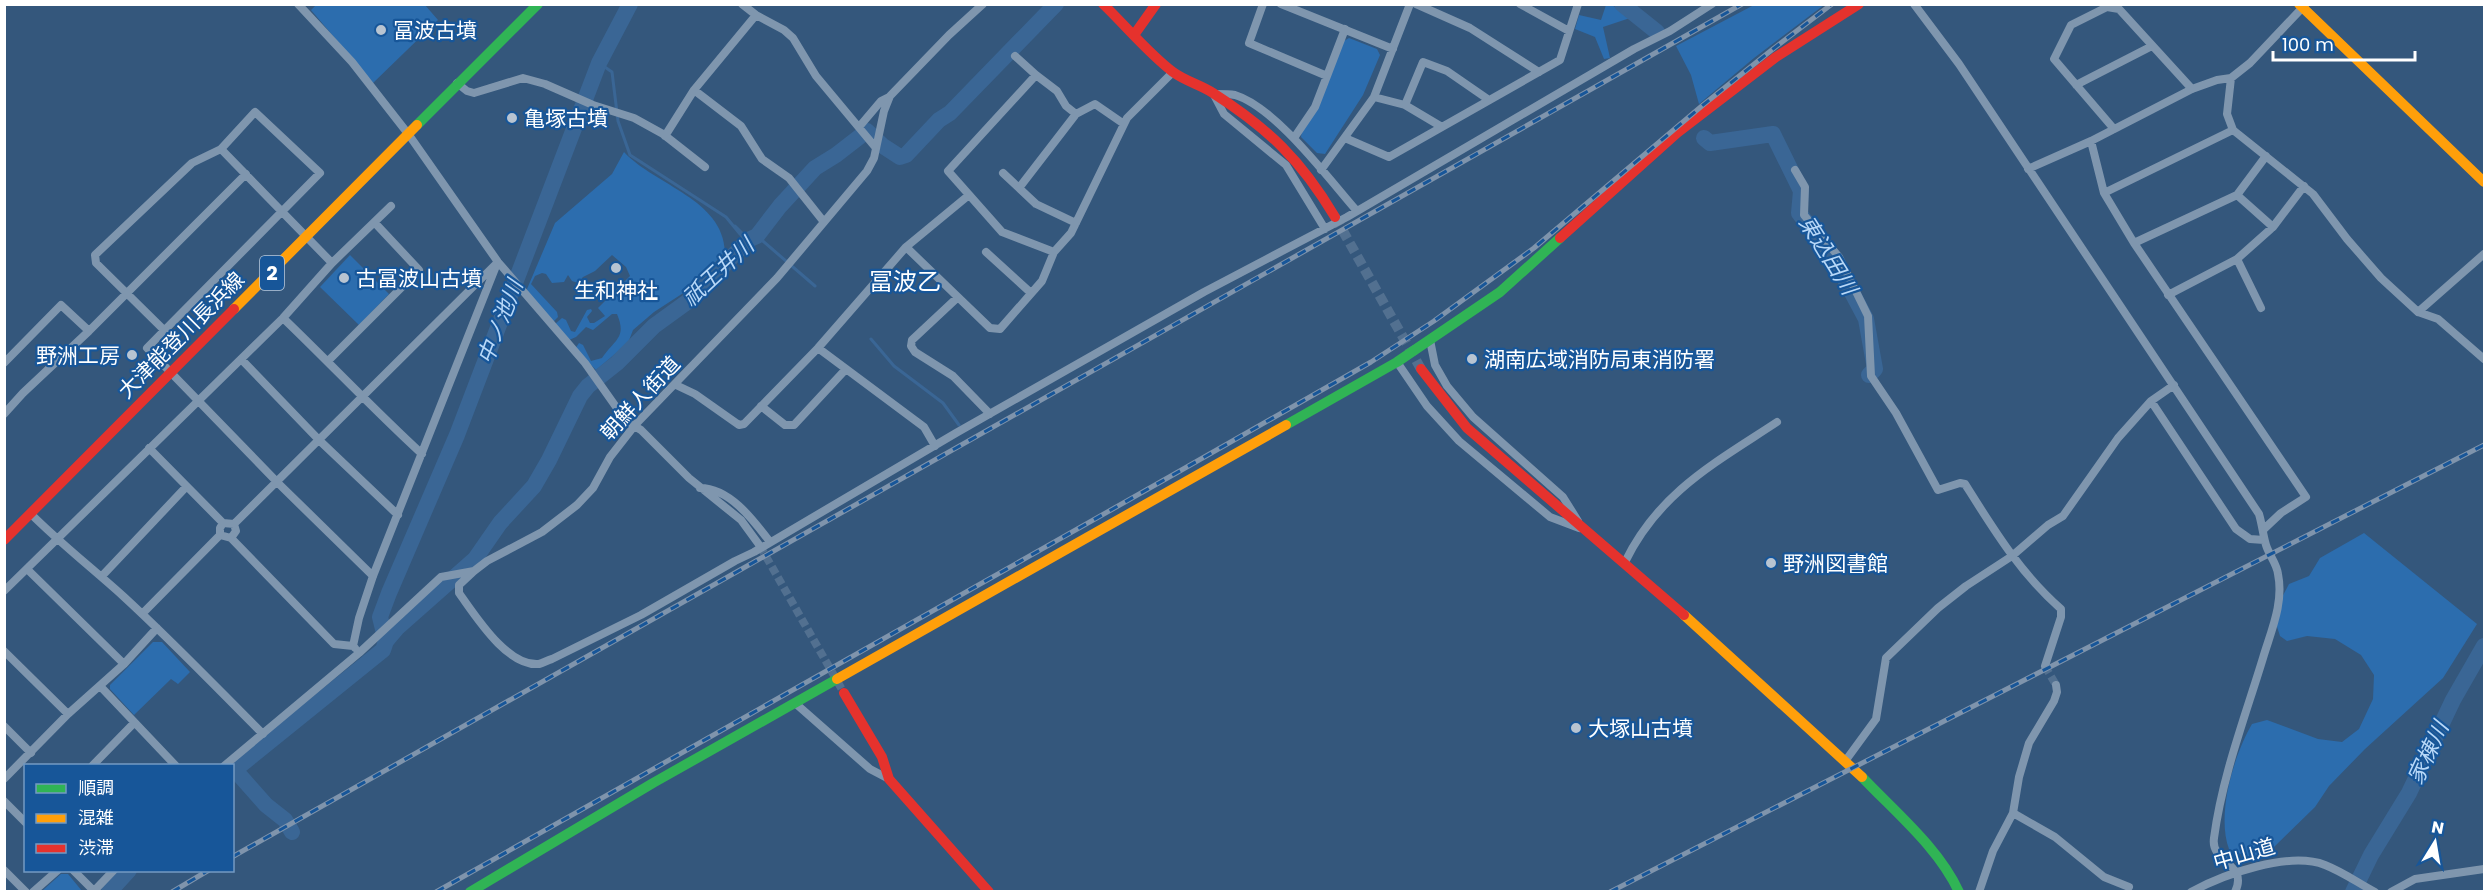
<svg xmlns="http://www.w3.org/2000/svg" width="2489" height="896" font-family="Poppins,'Noto Sans JP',sans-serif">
	<rect width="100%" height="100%" fill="#34577c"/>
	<path fill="#2c6dae" d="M317 4 425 5 438 20 373 83 311 10Z
		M1606 5H1612L1630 18 1603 27 1610 58 1604 59 1595 37 1575 29 1579 15 1601 20Z
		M1754 5H1824L1754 58 1699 104 1691 75 1676 46Z
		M1349 38 1377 49 1380 55 1363 95 1325 154 1317 153 1301 137 1302 130 1344 41Z
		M624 152C656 186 723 199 725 252L691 288 654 312 633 330 628 343 596 370 575 349 579 343 583 345 591 361 602 358C615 339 627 338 617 314H612L593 330 586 327 576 337 569 340 555 324 562 318 566 320 571 331 575 332 587 310 591 309 592 311 587 317 590 323H594L605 316 598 308 630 276 626 267 612 255 595 271 583 277 578 283 572 281 568 275 564 282 552 283 546 274 542 273 535 276 531 284 557 312 558 317 553 322 529 296 527 289 555 223 612 174Z
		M350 255 389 294 359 325 320 287Z
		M2364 533 2477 624 2443 678 2365 749 2329 786 2315 807 2274 847 2264 854 2247 857 2229 849C2216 814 2234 755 2252 724L2267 720 2318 739 2342 742 2359 729 2373 699 2374 675 2361 655 2335 639 2307 636 2287 641 2280 636 2273 614 2289 584 2309 576 2320 558Z
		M153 642H162L190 672 178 684 171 679 134 715 110 689V685Z
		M61 874H68L82 891H42Z"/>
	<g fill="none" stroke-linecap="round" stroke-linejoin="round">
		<path stroke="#3a6695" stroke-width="3" d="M599 63 612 72 618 121 630 155 726 217 740 234 748 240
			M735 226 745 236
			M757 236 815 286
			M871 339 894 366 943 403 959 425"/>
		<path stroke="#3a6695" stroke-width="16" d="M1622 4 1657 32
			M1704 138 1710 143 1773 134 1801 191 1799 213 1833 257 1866 319 1875 369 1869 375
			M386 641 380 617 389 593 457 435 599 63 630 4
			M235 770 266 805 285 820 292 832
			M232 772 383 650 386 641 397 628 475 559 500 523 534 486 549 460 580 396 588 386 617 363 654 326 694 297 748 240 757 236 780 206 815 168 836 155 867 131 883 146 900 157 906 155 939 120 950 113 1056 4
			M109 892 129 870
			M2353 892 2371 855 2409 793 2453 700 2484 646"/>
		<path stroke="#527090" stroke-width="8" stroke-dasharray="8 4" stroke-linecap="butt" d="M760 546 844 693
			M2045 666 2056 685"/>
		<path stroke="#527090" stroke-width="10" stroke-dasharray="10 5" stroke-linecap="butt" d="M1335 217 1421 369"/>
		<path stroke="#7f96ae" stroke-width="8" d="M298 4 352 62 409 135 498 262 585 363 626 421 641 430 689 478 741 520 760 546
			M742 4 756 15 784 30 793 38 816 76 876 148
			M1263 4 1249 43 1327 76 1345 29
			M1281 4 1393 49
			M1416 4 1470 28 1539 72
			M1520 4 1569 31
			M1914 4 1959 64 2259 514C2262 524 2263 535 2266 545 2269 555 2277 564 2278 574 2284 603 2271 631 2263 658 2245 717 2222 777 2214 838 2210 863 2249 863 2235 892
			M1015 56 1036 75
			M2231 78 2227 114 2233 130 2313 194 2347 239 2381 278 2418 312 2438 319 2484 359
			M457 83 467 91 474 93 523 78 545 84 593 105 634 118 663 134 705 167
			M2076 85 2152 46
			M694 90 756 15
			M1216 94C1222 94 1229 94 1235 95 1275 107 1328 178 1356 210
			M1214 95 1224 114 1286 165 1325 229
			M1374 97 1405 105 1442 127
			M1405 105 1423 62 1447 71 1489 100
			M1076 114 1066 106 1057 91 1036 75 948 171 1002 232 1054 252 1071 233 1127 118 1173 72
			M859 127 881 101 889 97
			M2114 129 2054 59 2071 25 2107 7 2119 9 2192 89
			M665 136 694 90 741 126 762 159 789 178 824 222
			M1294 138 1315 107 1327 76
			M1345 138 1389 157 1560 60 1578 4
			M2091 141 2104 193 2134 243 2306 497 2281 513 2264 529
			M221 149 255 112 320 173 147 348 278 483 373 576
			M2028 169 2091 141 2192 89 2217 80 2231 78 2250 63 2305 5
			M1321 170 1374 97 1410 4
			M1795 170 1805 187 1804 215 1839 257 1868 316 1871 376 1896 413 1938 490 1960 483 1965 484C1994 530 2020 573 2061 609V617L2045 666
			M1003 173 1036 204 1076 223
			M1019 188 1076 114 1095 104 1124 124
			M2104 193 2233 130
			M2237 195 2273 227
			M2134 243 2237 195 2266 156
			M906 247 990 328 1000 329 1042 281 1054 252
			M986 252 1031 293
			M2237 259 2261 308
			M2168 295 2237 259 2273 227 2304 186
			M958 297 912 340 911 346 915 352 953 376 990 414
			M2418 312 2484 254
			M283 318C330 363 374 410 422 454
			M165 331 96 263 95 255 192 163 221 149 332 263
			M1430 340 1435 365 1447 386 1473 417 1563 497 1578 521
			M818 348 924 427 935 446
			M241 359 320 441 398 515
			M328 361 419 270 375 223
			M1397 362 1427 406 1459 441 1550 517 1579 528
			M4 363 61 305 89 331
			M676 385 695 394 739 425 744 424 818 348 906 247 969 195
			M2151 401 2236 529 2250 539 2264 540
			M761 406 785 425H794L846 369
			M4 414 23 393 89 331 246 174
			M149 448 223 523
			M700 488C730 488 754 521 770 542
			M31 514C60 543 92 568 123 596 171 640 216 687 263 734
			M220 535 231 538 236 531 234 524
			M231 538 334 644 353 646 355 648
			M1625 562C1659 492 1715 463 1777 422
			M27 569 124 664
			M474 571 459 585V593C475 615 507 667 539 664 543 663 548 660 552 659L641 615 735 561 754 552 956 433 1204 292 1347 217 1634 49 1670 31 1712 4
			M102 576 186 487
			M4 591 283 318 332 263 391 206
			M142 614 220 535V528L223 523 234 524 498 262
			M353 646 359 618 373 576 496 266
			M4 651 68 714
			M100 686 176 766
			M795 703 870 769 889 779
			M4 726 31 753
			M1846 760 1876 719 1886 658 1938 608 1966 586 2012 556 2048 525 2063 516 2118 438 2151 401 2174 385
			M92 766 134 723
			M224 766 359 653 441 577 474 571 487 561 542 532 577 505 593 488 610 457 635 425 777 278 867 171 874 158 884 111 890 96 949 35 983 4
			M4 779 68 714 124 664 157 628
			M4 801 26 823
			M2013 813 2055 837 2104 877 2129 887
			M4 870 26 892
			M73 870 94 891
			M33 892 58 870
			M93 892 114 870
			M1979 892 1993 851 2013 813 2019 777 2029 743 2054 701 2057 692 2056 685
			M2191 892C2224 874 2289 851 2325 865 2343 872 2358 883 2375 892
			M2391 892 2415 879 2484 869"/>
		<path stroke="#30b455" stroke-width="10" d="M417 125 538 4
			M1286 425 1397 362 1500 292 1560 238
			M1862 777C1895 812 1938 847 1959 892
			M470 892 653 783 837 679"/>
		<path stroke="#ff9f0a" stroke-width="10" d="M2299 4 2484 182
			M234 309 417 125
			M1684 615 1862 777
			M837 679 1286 425"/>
		<path stroke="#e5322d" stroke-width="10" d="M1103 4C1125 25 1149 54 1173 72 1185 81 1201 85 1213 93 1269 129 1301 160 1335 217
			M1134 35 1156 4
			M1560 238 1677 133 1776 57 1859 4
			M1421 369 1467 428 1684 615
			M4 540 234 309
			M844 693 882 757 889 779 989 892"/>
		<defs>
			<path id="rail" d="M232 857 1742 4
				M172 892 209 870
				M436 892 1178 472 1371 362 1434 321 1534 248 1703 105 1773 49 1832 4
				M1610 892 2484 445"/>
		</defs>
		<use href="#rail" stroke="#7f94ac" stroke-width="5"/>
		<use href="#rail" stroke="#175699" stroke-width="3" stroke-dasharray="9" stroke-linecap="butt"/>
	</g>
	<g fill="#b8c4d1" stroke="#175699" stroke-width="2">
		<circle cx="381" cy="30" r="6"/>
		<circle cx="512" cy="118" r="6"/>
		<circle cx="616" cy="268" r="6"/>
		<circle cx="344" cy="278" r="6"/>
		<circle cx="132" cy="355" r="6"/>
		<circle cx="1472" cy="359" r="6"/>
		<circle cx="1771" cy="563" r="6"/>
		<circle cx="1576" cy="728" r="6"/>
	</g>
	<g text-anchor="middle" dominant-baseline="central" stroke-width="4.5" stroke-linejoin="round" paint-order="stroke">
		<rect fill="#175699" stroke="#b9cce0" stroke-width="1.5" x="260" y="256" width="24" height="34" rx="4.5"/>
		<g font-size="20" font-weight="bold" fill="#fff">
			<text x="272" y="273">2</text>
		</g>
		<g font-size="21" fill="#fff" stroke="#175699" text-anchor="start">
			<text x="393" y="30">冨波古墳</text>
			<text x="524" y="118">亀塚古墳</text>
			<text x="356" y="278">古冨波山古墳</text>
			<text x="616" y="290" text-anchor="middle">生和神社</text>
			<text x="120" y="355" text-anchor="end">野洲工房</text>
			<text x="1484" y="359">湖南広域消防局東消防署</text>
			<text x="1783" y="563">野洲図書館</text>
			<text x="1588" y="728">大塚山古墳</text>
		</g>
		<g font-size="21" fill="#fff" stroke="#175699">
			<text transform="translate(181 335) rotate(-45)">大津能登川長浜線</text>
			<text transform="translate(640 398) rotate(-47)">朝鮮人街道</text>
			<text transform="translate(2244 854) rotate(-16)">中山道</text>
		</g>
		<g font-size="22" font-style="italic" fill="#b8d8f8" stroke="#175699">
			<text transform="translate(1828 255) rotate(58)">東込田川</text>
			<text transform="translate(718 272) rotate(-43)">祇王井川</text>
			<text transform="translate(500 322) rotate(-69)">中ノ池川</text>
			<text transform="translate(2428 753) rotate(-65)">家棟川</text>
		</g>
		<g font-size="24" fill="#fff" stroke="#175699">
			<text x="905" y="281">冨波乙</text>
		</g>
	</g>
	<rect width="2489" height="896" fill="none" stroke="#ffffff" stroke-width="12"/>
	<rect x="24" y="764" width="210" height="108" fill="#175699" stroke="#749ac2" stroke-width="1.5"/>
	<rect x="36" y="784" width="30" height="9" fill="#30b455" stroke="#749ac2" stroke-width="1.5"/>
	<text x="78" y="794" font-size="18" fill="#ffffff">順調</text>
	<rect x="36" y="814" width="30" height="9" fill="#ff9f0a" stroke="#749ac2" stroke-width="1.5"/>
	<text x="78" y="824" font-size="18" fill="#ffffff">混雑</text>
	<rect x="36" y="844" width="30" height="9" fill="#e5322d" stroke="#749ac2" stroke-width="1.5"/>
	<text x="78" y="854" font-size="18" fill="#ffffff">渋滞</text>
	<g transform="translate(2435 842) rotate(11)" stroke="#175699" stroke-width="4.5" paint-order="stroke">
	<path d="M0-4.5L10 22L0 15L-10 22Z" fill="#ffffff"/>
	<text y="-9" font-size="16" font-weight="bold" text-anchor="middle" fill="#ffffff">N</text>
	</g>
	<path d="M2273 51v9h142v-9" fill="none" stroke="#ffffff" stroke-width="3"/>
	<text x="2282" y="51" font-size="18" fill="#ffffff" stroke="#175699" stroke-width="4.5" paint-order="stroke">100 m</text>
</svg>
